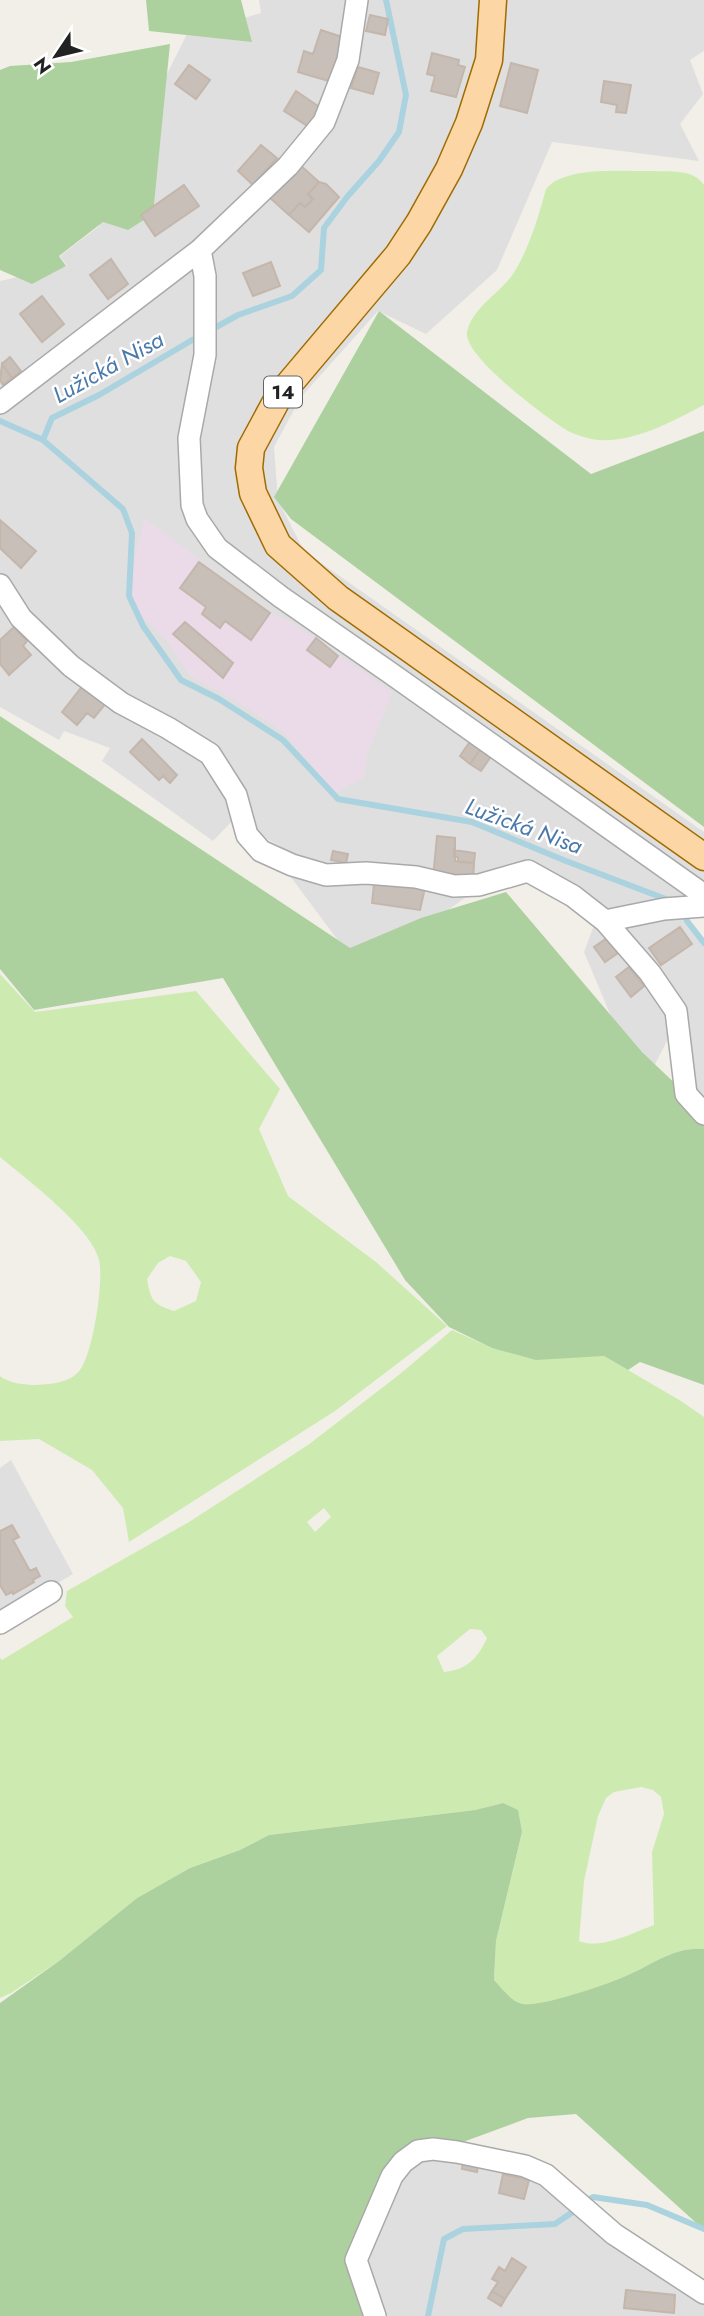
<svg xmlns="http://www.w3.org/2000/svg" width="704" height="2316" font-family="Jost,sans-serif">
	<rect width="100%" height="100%" fill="#f2efe9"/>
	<path fill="#e0dfdf" d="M259 0H704V51L690 60 703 94 680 124 699 161 552 142 497 270 426 334 378 311 301 397 274 447 278 500 304 551 704 832V908L690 911 688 921 704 942V1106L692 1094 672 1031 642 1090 584 952 596 920 531 880 476 890 353 978 340 943 281 864 283 848 233 820 213 841 102 761 110 748 64 731 59 740 0 707V281L67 266 60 256 98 227 150 154 153 102 187 34 261 13Z
		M11 1460 73 1574 0 1617V1468Z
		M431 2147 542 2167 625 2236 704 2286V2316H379L364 2257 395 2176Z"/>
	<path fill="#ebdbe8" d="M144 518 270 613 291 622 392 692 367 755 364 777 335 793 283 732 232 698 190 676 168 642 142 616 128 595Z"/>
	<path fill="#cdebb0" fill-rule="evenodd" d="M655 171C673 172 693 169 704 185V405C673 421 634 443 598 440 589 439 576 435 568 431 546 418 463 356 467 332 472 308 500 293 513 274 529 249 538 218 546 189 566 165 625 172 655 171Z
		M0 974 35 1012 196 991 280 1089 259 1129 288 1196 376 1262 447 1326 335 1411 129 1542 123 1508 92 1470 39 1439 0 1441V1376C8 1383 25 1385 36 1385 51 1384 70 1383 80 1370 93 1352 104 1282 99 1260 91 1227 26 1179 0 1157ZM170 1256 186 1261 201 1282 196 1301 174 1311C153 1304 151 1301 147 1279L158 1263Z
		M452 1330 492 1348 574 1357 604 1356 681 1401 704 1417V1949C675 1946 653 1964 628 1975 609 1984 542 2007 523 2004 511 2002 501 1988 494 1980L496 1941 522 1832 503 1803 475 1810 269 1835 240 1850 190 1868 137 1898 59 1961 11 1993 0 1998V1658L2 1660 73 1617 65 1606 67 1591 189 1522 308 1445 400 1374ZM324 1508 331 1517 315 1532 307 1522ZM470 1629 481 1630 487 1638C478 1658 467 1670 444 1672L437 1656ZM641 1787 653 1790 661 1797 664 1814 652 1852 654 1925C632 1933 601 1950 579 1941L584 1881 598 1816 606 1798 614 1792Z"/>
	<path fill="#add19e" d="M146 0H241L252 42 149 31Z
		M170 44 153 214 128 230 103 222 59 256 66 266 32 284 0 270V70L10 66 71 62Z
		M379 311 591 474 704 431V827L291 519 274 497Z
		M0 716 350 948 421 918 506 892 642 1052 704 1111V1385L640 1362 628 1370 604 1356 536 1360 492 1348 449 1327 405 1280 223 978 34 1010 0 969Z
		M503 1803 518 1810 522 1832 496 1941 494 1980C502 1988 511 2002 523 2004 541 2007 609 1984 628 1975 653 1964 675 1946 704 1949V2230L576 2114 528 2118 387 2170 344 2259 364 2316H0V2003L59 1961 137 1898 190 1868 240 1850 269 1835 475 1810Z"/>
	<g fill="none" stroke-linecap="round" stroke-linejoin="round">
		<path stroke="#aad3df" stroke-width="6" d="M209 331 238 315 292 296 321 270 324 228 347 197 379 161 399 132 406 95 386 0
			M199 336 99 395 52 418 43 440 123 509 132 533 129 596 143 626 181 680 219 699 283 740 338 799 472 822 566 861 671 901
			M0 421 43 440
			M685 911 687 921 704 943
			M585 2202 593 2197 647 2205 704 2229
			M428 2316 444 2239 463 2229 555 2224 577 2209"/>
	</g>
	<path fill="#c7bfb8" stroke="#c4b6ab" stroke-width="2" d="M370 15 388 19 385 35 366 31Z
		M321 30 345 38 332 82 298 72 304 51 313 54Z
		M432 53 459 60 458 65 465 67 456 97 431 91 435 76 427 74Z
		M511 63 538 70 527 113 500 106Z
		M189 65 210 80 196 99 175 84Z
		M358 67 379 73 373 94 351 88Z
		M604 81 631 85 626 113 616 112 617 105 601 102Z
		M296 91 321 108 309 127 284 111Z
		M261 145 277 158 253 185 238 171Z
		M299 164 319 182 308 194 313 199 305 207 300 203 289 215 269 197Z
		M319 182 326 184 339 197 309 232 289 215 300 203 305 207 312 200 308 194Z
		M184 185 199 206 155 236 141 215Z
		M111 259 128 284 108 299 90 275Z
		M271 262 280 286 253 296 243 273Z
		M42 296 64 324 42 342 20 314Z
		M10 357 21 371 12 378 2 364Z
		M2 364 12 378 3 385 0 380Z
		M0 520 36 551 21 568 0 548Z
		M199 562 270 613 251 640 225 621 220 628 202 614 206 607 180 588Z
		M185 622 233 663 223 678 173 634Z
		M14 627 27 641 23 646 31 655 9 675 0 664V640Z
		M316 638 338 656 330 667 307 650Z
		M84 684 107 702 94 718 87 713 77 725 62 712Z
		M142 739 177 775 170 783 163 776 159 780 130 752Z
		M471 740 482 747 470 764 460 756Z
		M482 747 492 755 481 771 470 764Z
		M437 836 455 838V861L474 863 473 882 433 878Z
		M454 850 475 853 474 863 458 862V857H454Z
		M333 851 348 854 346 863 331 860Z
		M375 876 426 883 420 910 372 903Z
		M680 927 692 944 661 965 649 948Z
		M607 938 618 953 605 962 594 947Z
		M629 967 644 986 631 997 616 977Z
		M12 1525 19 1537 13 1540 30 1571 36 1568 40 1576 33 1580 34 1582 13 1594 12 1592 6 1595 0 1585V1531Z
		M463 2160 479 2162 477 2172 462 2169Z
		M503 2174 529 2180 524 2199 499 2193Z
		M512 2258 526 2267 505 2299 492 2291 498 2282 492 2279 499 2267 505 2271Z
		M626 2290 675 2295 674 2313 624 2308Z
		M492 2291 505 2299 501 2306 488 2298Z"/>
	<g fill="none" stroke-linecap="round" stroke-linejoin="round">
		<defs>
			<path id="minor" d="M200 250 205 276V355L189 438 192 505 197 519 217 548 281 597 389 672 704 895
				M0 403 200 250 288 166 324 122 348 60 357 0
				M0 585 21 618 71 666 121 703 168 728 210 754 236 795 247 835 261 851 292 865 326 875 366 873 416 877 454 886 479 885 528 871 573 896 605 921 650 973 676 1011 686 1094 704 1114
				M605 921 664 909 704 906
				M0 1623 51 1592
				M375 2316 356 2260 392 2176 403 2162 418 2151 433 2149 457 2152 525 2166 546 2175 614 2234 704 2293"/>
			<path id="major" d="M493 0 489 60 469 123 449 169 419 223 398 255 279 396 251 448 249 468 253 493 278 545 338 598 704 857"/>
		</defs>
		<use href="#minor" stroke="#a9a9a9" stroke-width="24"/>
		<use href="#major" stroke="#a06b00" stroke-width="29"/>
		<use href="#minor" stroke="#fff" stroke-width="21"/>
		<use href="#major" stroke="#fcd6a4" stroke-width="26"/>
	</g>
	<g text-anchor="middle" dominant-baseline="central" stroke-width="5" stroke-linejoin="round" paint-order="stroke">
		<rect fill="#fff" stroke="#646464" stroke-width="2" x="264" y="376.5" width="38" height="31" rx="5"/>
		<g font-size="19" font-weight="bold" fill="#222">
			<text x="283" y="392">14</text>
		</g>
		<g font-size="23" font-style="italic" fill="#4a7aab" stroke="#fff">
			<text transform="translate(108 367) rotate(-29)">Lužická Nisa</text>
			<text transform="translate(524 826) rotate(20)">Lužická Nisa</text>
		</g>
	</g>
	<g transform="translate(56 56) rotate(235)" stroke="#ffffff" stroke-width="5" paint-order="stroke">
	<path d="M0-5L12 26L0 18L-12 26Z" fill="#222222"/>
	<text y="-10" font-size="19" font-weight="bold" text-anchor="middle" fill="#222222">N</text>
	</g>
</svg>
